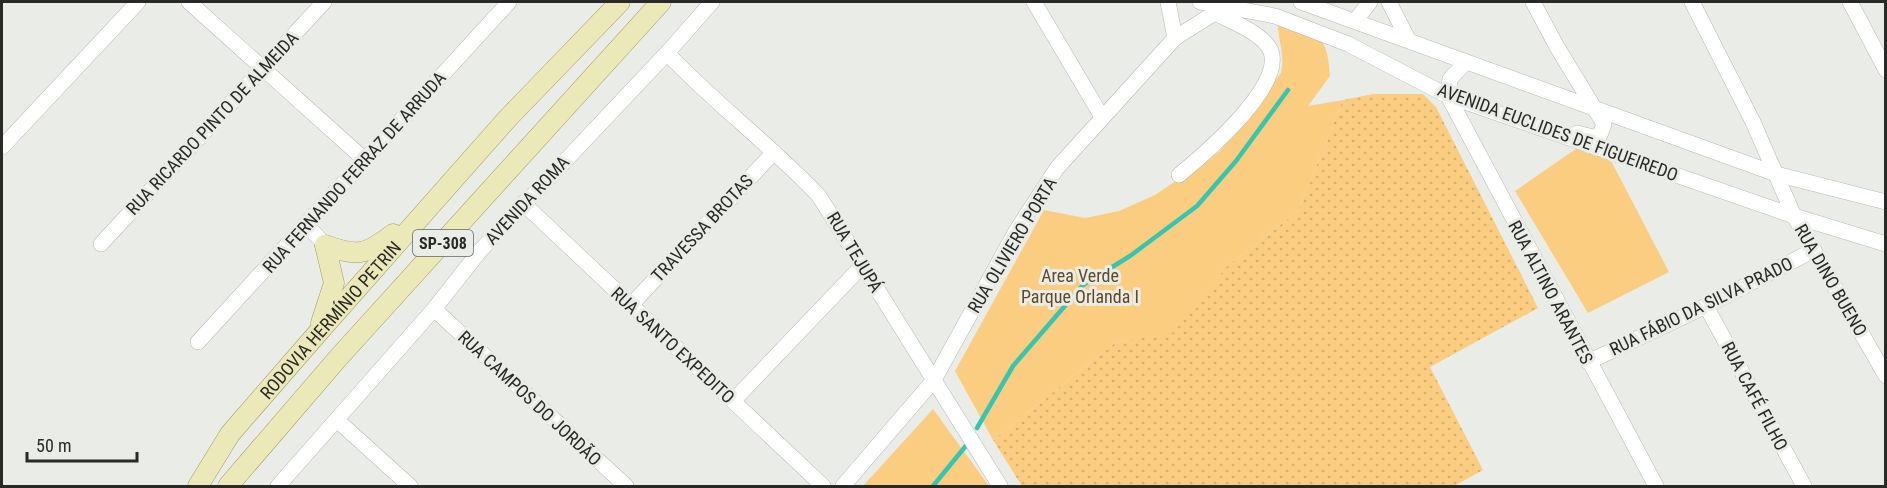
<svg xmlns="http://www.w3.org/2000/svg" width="1887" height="488" font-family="'Roboto Condensed',sans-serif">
	<defs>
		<pattern id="grass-dots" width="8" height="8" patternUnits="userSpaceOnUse" patternTransform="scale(1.5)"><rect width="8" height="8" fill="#facd80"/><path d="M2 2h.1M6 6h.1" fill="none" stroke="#d6b06f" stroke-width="1.8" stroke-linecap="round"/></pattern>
	</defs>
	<rect width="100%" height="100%" fill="#eaece8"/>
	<path fill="url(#grass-dots)" d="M1373 94H1423L1436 107 1538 308 1430 367 1483 470 1454 486H1022L993 440 1116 342 1173 332 1226 267 1298 211 1343 100Z"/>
	<path fill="#facd80" d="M1300 25C1326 35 1328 51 1330 76L1308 106 1343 100 1298 211 1226 267 1173 333 1116 342 993 440 955 371 1044 210 1085 218 1119 211 1155 195 1219 152 1281 73C1285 54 1279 45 1278 26Z
		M1580 146 1608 155 1669 272 1588 313 1515 191Z
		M933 409 989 486H863Z"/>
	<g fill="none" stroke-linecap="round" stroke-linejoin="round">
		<path stroke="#37c5b2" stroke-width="4.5" d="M977 428 1013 366 1083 285 1130 256 1197 206 1236 161 1288 90
			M933 486 969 442"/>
		<defs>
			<path id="minor" d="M189 2 365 160
				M1034 2 1102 117
				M1168 2 1175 38
				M1200 2 1275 16 1348 44 1448 96 1794 216 1886 244
				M1301 2 1776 174 1886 202
				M1389 2 1409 41
				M1533 2 1557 47 1604 124 1600 135 1593 137 1577 133
				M1692 2 1753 122 1794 216 1886 376
				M1850 2 1886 70
				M1355 21 1370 2
				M667 53C715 104 771 145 819 196L1000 486
				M1465 63 1450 79 1448 96 1656 486
				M2 147 138 2
				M1179 175C1202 156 1293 80 1268 46 1256 30 1230 21 1213 12
				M523 203 823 486
				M306 224 325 245
				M101 244 324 2
				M631 305 774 152
				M1706 306 1804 486
				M434 309 626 486
				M198 342 509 2
				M1588 362 1706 306 1814 250
				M733 401 862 266
				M338 421 410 486
				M278 486 434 309 479 252 667 53 712 2
				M843 486 934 380 1016 231 1057 168 1175 38 1224 7"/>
			<g id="major">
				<path d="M325 245C358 257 366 255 393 234"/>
				<path d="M321 323 334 283 325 245"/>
				<path id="s1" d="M198 486 230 434 316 335 508 118 620 2"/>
				<path d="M228 486 339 357 661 2"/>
			</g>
		</defs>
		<use href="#minor" stroke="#b6b8b4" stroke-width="16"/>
		<use href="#major" stroke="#a09d67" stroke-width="21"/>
		<use href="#minor" stroke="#fff" stroke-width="15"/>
		<use href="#major" stroke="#ece9b8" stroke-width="20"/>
	</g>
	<g text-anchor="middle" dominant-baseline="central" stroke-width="6" stroke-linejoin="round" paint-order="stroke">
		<rect fill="#eaece8" stroke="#636462" stroke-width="1.5" x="413" y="230" width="60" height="26" rx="4.5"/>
		<g font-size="16" font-weight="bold" fill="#292928">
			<text x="443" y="243">SP-308</text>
		</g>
		<g font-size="18" fill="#292928" stroke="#eaece8">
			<text transform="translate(212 123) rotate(-47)">RUA RICARDO PINTO DE ALMEIDA</text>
			<text transform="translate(1558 132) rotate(20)">AVENIDA EUCLIDES DE FIGUEIREDO</text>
			<text transform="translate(354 172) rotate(-48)">RUA FERNANDO FERRAZ DE ARRUDA</text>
			<text transform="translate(527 200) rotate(-47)">AVENIDA ROMA</text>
			<text transform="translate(702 228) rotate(-47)">TRAVESSA BROTAS</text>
			<text transform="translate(1012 245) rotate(-59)">RUA OLIVIERO PORTA</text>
			<text transform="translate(855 252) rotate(59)">RUA TEJUPÁ</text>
			<text transform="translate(1831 280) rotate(60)">RUA DINO BUENO</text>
			<text transform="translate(1551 292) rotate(62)">RUA ALTINO ARANTES</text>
			<text transform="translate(1701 306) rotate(-26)">RUA FÁBIO DA SILVA PRADO</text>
			<text stroke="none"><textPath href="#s1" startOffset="213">RODOVIA HERMÍNIO PETRIN</textPath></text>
			<text transform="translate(673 345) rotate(43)">RUA SANTO EXPEDITO</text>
			<text transform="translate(1755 396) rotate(62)">RUA CAFÉ FILHO</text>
			<text transform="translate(530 398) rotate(43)">RUA CAMPOS DO JORDÃO</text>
		</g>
		<g font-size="18" fill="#604a25" stroke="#eaece8">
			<text x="1080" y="275">Area Verde<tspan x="1080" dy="21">Parque Orlanda I</tspan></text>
		</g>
	</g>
	<rect width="1887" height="488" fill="none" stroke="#292928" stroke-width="6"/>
	<path d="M27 452v9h110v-9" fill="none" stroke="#292928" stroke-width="3"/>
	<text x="36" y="452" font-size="18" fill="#292928" stroke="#eaece8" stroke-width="4.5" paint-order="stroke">50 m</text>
</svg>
